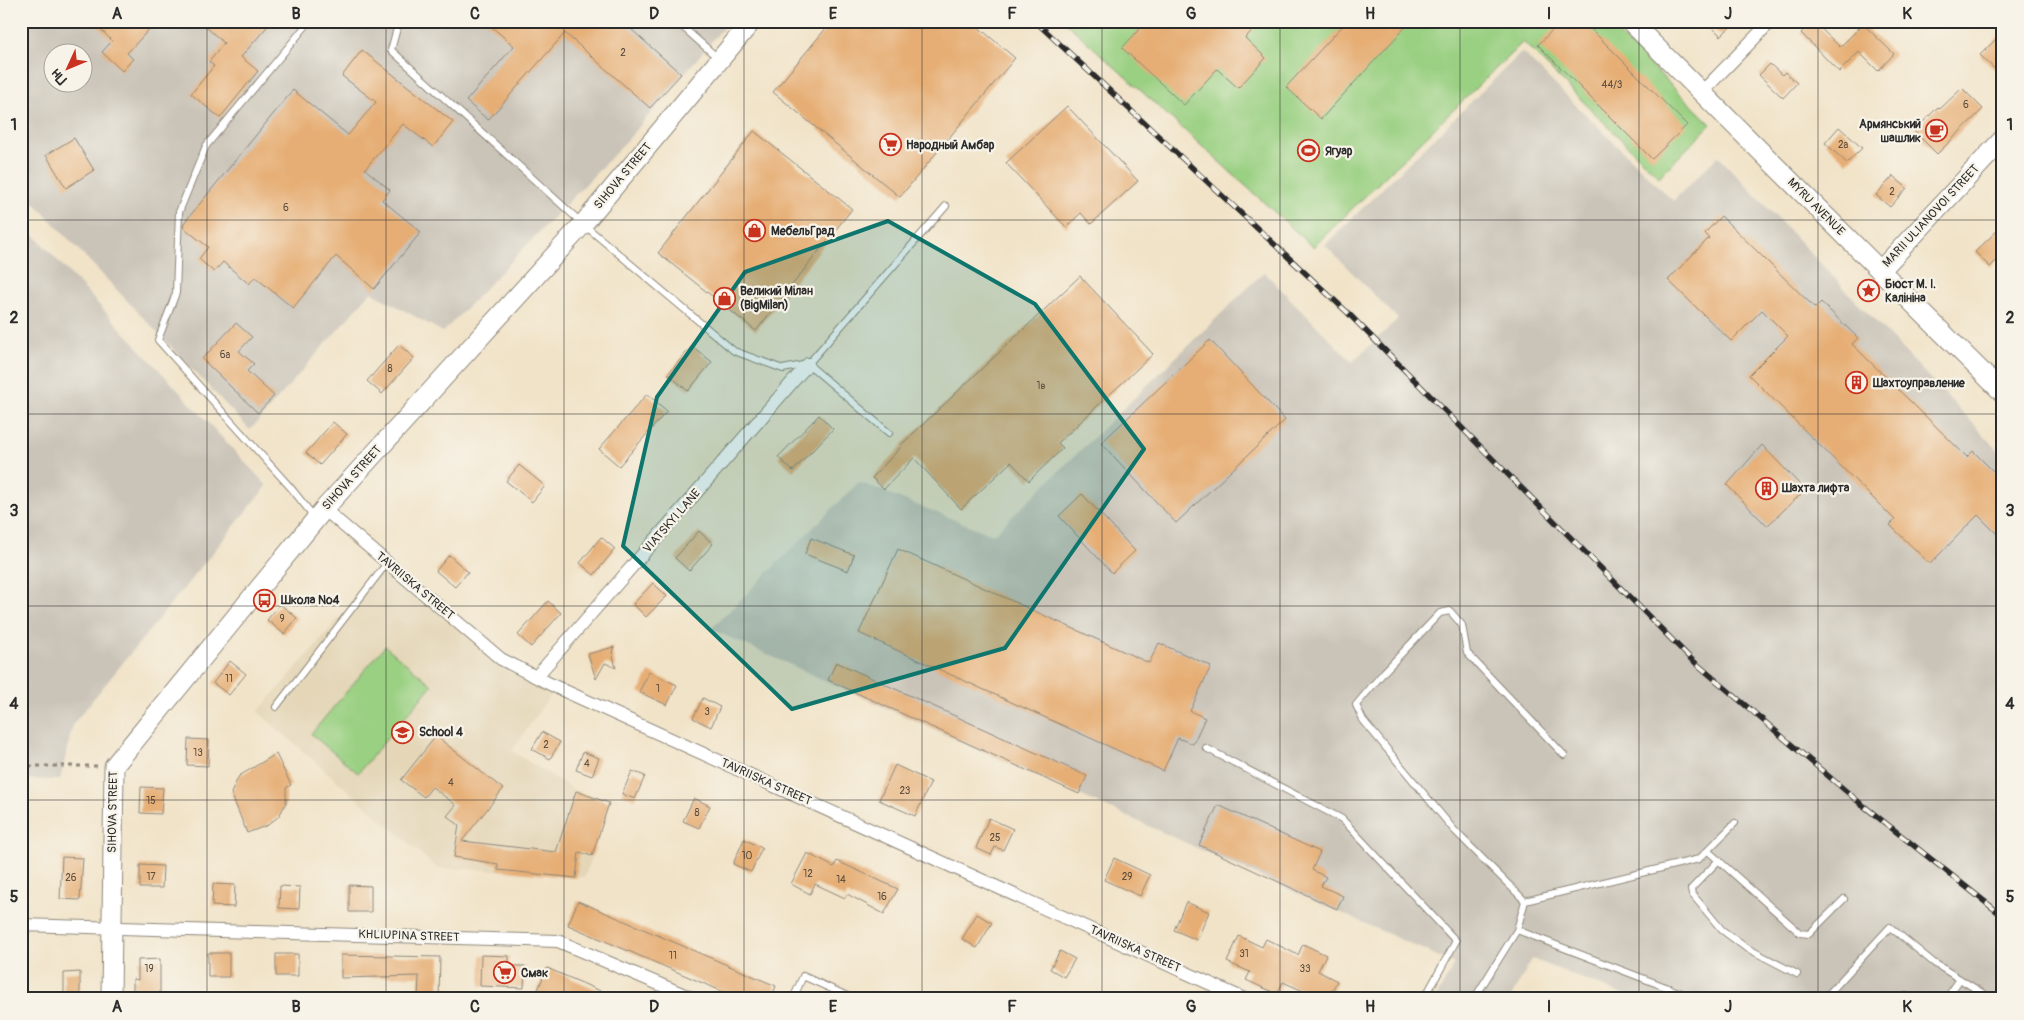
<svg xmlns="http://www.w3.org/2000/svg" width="2024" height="1020" font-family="Pangolin,sans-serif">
	<rect width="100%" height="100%" fill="#f7f3e8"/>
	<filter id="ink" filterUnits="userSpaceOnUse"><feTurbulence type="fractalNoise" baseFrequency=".02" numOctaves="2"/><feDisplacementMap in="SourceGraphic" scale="10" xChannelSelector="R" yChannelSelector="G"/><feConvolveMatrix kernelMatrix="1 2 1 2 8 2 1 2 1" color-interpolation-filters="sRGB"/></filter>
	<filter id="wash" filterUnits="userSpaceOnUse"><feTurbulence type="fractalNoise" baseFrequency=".0096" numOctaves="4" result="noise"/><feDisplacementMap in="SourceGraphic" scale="20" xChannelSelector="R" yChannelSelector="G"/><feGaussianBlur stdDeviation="1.12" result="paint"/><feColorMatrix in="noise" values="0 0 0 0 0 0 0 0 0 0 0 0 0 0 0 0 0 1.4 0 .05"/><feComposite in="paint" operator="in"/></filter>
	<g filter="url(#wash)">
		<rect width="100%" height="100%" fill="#f1e3c8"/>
		<path fill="#e4d6b7" d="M387 563 501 659 556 687 512 751 576 791 609 803 585 876 576 878 498 870 437 868 258 712Z"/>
		<path fill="#c9c3b8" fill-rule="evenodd" d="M21 21H729L625 143 443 332 371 292 250 430 21 189ZM52 52H82V82H52Z
			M1522 52 1673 201 1718 156 2003 455V999H1635L1532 959 1510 999H1435L1455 964 711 629 859 482 993 535 1264 272 1352 362 1398 319 1325 245Z
			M21 221 267 486 73 724 60 780 21 779Z"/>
		<path fill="#9ad082" stroke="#627e56" d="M1064 21H1605L1711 124 1659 177 1523 42 1313 247Z
			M385 646 432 685 358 773 311 734Z"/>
		<g id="blocks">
			<path fill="#e6ae74" d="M93 21H157L127 53 133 59 122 71 102 52 112 41Z
				M199 21H272L241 57 258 71 220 118 191 94 214 66 209 62 224 43Z
				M485 21H622L681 74 650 108 565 33 488 120 466 101 514 46Z
				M832 21H971L1015 58 900 197 773 92Z
				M1147 21H1261L1245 38 1266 58 1238 88 1217 69 1184 105 1122 48Z
				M1347 21H1411L1321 119 1286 87Z
				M1561 21H1583L1687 125 1652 159 1538 45Z
				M1706 21H1736L1721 36Z
				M1813 21 1840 47 1863 24 1894 54 1878 71 1859 52 1839 72 1801 33Z
				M2003 32V77L1980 55Z
				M362 50 453 122 433 147 403 124 365 169 390 190 382 200 421 232 374 289 336 256 293 308 255 277 249 284 223 262 214 272 199 259 208 247 183 227 184 223 293 90 348 135 376 102 342 76Z
				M1770 64 1782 75 1785 72 1797 83 1783 98 1759 75Z
				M1962 88 1983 109 1937 154 1914 131 1938 107 1940 109Z
				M1067 106 1138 181 1091 224 1081 213 1066 227 1006 163Z
				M1839 127 1862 148 1847 163 1825 143Z
				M754 131 852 209 756 331 658 253Z
				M74 138 94 170 66 188 46 155Z
				M1893 176 1907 188 1890 207 1876 195Z
				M1721 216 1815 308 1821 302 1858 338 1852 344 1967 457 1973 451 2003 481V540L1978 515 1930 564 1890 525 1895 520 1749 375 1788 336 1762 310 1731 341 1668 280 1709 238 1705 233Z
				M2003 225V254L1990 267 1975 252Z
				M1080 276 1153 354 1058 443 1063 448 1029 481 1011 462 961 509 914 458 884 489 872 478 902 446 901 445Z
				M236 323 252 337 239 351 254 364 247 371 274 396 258 413 202 359Z
				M1210 340 1285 420 1176 523 1101 443Z
				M399 345 414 358 382 394 367 381Z
				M692 346 712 362 688 391 668 374Z
				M647 394 667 411 619 466 599 449Z
				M819 415 833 429 793 471 778 457Z
				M333 422 347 434 320 465 306 453Z
				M1762 445 1805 490 1767 526 1727 485Z
				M519 465 545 486 532 502 506 481Z
				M1082 494 1135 551 1112 573 1059 516Z
				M699 531 713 544 689 571 675 558Z
				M601 537 615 549 594 575 580 563Z
				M811 538 854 555 848 571 805 554Z
				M898 549 1149 663 1159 643 1211 666 1190 711 1205 718 1193 744 1178 738 1163 771 859 633Z
				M449 555 468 572 455 587 436 571Z
				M653 583 667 596 646 617 633 604Z
				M548 601 561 613 531 647 518 635Z
				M280 604 297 618 284 634 267 620Z
				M614 647 612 652 616 668 605 663 596 679 588 654Z
				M230 661 246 674 229 695 213 683Z
				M836 662 1087 776 1079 794 828 680Z
				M649 672 677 685 667 705 639 692Z
				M703 698 720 707 711 727 693 718Z
				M542 732 560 742 550 759 532 749Z
				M436 736 503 789 462 841 556 852 576 791 609 803 592 856 579 852 576 878 498 870V864L454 857 459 825 447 816 456 805 432 787 424 797 401 780Z
				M188 739 209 740 208 766 187 765Z
				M583 752 599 758 592 776 576 770Z
				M276 754 291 785 286 788V803L279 816 268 825 247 833 231 793 239 776Z
				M895 765 931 782 915 816 879 800Z
				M632 771 645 776 635 799 622 794Z
				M141 787 163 788 161 814 140 813Z
				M694 798 710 806 699 828 683 821Z
				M1218 805 1320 852 1312 870 1326 877 1321 886 1343 896 1337 909 1199 845Z
				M989 818 1013 829 1003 850 995 847 991 855 976 848Z
				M744 839 762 848 751 872 733 864Z
				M807 853 834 867 837 861 898 889 884 914 847 894 845 898 815 884 810 894 791 884Z
				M62 857 83 858 80 900 60 899Z
				M1114 858 1150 875 1140 896 1104 880Z
				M140 865 163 866 162 888H140Z
				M213 884 235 885 234 907 212 906Z
				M349 885 371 886V912H349Z
				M280 886 300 887 299 909 279 908Z
				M578 901 776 986 771 999H740L568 925Z
				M1186 902 1209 912 1197 940 1174 930Z
				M977 914 992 923 977 948 962 939Z
				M1239 936 1262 947 1266 939 1298 955 1303 944 1326 955 1318 971 1337 981 1328 999H1308L1310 994 1283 982 1277 994 1246 980 1250 972 1227 962Z
				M1060 951 1075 959 1064 977 1050 969Z
				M208 953H229V977H208Z
				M276 954H298V976H276Z
				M341 955 440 957 439 999H418L419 976 341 978Z
				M481 955 509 956V966H525L524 988 480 986Z
				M160 959V995H133V979L138 980V960Z
				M547 968 619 999H534Z
				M80 972V997H64V973Z"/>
		</g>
	</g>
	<g filter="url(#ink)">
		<use href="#blocks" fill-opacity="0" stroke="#8e877a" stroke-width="1"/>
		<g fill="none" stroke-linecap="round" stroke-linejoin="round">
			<defs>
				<path id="lane" d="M399 21 391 50 583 224 734 351 783 369 808 364 889 433
					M676 21 719 59
					M309 22 206 146 179 212 176 293 158 340 291 488 315 518
					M808 364 946 206
					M276 707 387 563
					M1206 748 1342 819 1456 941 1424 999
					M1708 851 1800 933 1809 934 1844 899
					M1719 860 1691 889 1692 894 1722 930 1745 947 1797 974
					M1525 901 1699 859 1735 823
					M1517 930 1697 999
					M1906 996 1913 999
					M793 999 803 976 854 999
					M1474 999 1517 930 1525 901 1454 830 1363 720 1356 705 1384 672 1440 613 1450 611 1462 625 1467 653 1564 755
					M1824 999 1890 927 1934 963 1992 999
					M1946 999 1960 979"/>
				<path id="street" d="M1702 92 1771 21
					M324 509 501 659 556 687 1244 999
					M536 677 808 364
					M21 925 558 941 694 999"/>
				<path id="secondary" d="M1630 21 2003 393
					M1880 271 2003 139
					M111 999 114 766 324 509 583 224 752 21"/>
			</defs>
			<use href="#lane" stroke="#8e877a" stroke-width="8"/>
			<use href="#street" stroke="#8e877a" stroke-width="14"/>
			<use href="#secondary" stroke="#8e877a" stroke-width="21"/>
			<path stroke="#8e877a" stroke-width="3" stroke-dasharray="4 4" stroke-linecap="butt" d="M1997 409 2003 415
				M21 766H98"/>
			<use href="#lane" stroke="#fff" stroke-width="6"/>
			<use href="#street" stroke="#fff" stroke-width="12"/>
			<use href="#secondary" stroke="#fff" stroke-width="19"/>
			<defs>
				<path id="rail" d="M1035 21 1347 312 1691 659 1860 803 2003 916"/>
			</defs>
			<use href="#rail" stroke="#2b2b2b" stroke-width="5.5"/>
			<use href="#rail" stroke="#f7f3e8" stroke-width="4" stroke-dasharray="11" stroke-linecap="butt"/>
		</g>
	</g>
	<path fill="#0f766e" fill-opacity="0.2" stroke="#0f766e" stroke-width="4" stroke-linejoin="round" d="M888 221 1035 304 1144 449 1005 648 792 709 623 546 657 397 745 272Z"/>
	<path fill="none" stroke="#2b2b2b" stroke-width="1" stroke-opacity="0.55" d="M207 21V999M386 21V999M564 21V999M744 21V999M922 21V999M1102 21V999M1280 21V999M1460 21V999M1639 21V999M1818 21V999M21 220H2003M21 414H2003M21 606H2003M21 800H2003"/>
	<defs>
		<symbol id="cafe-ring" viewBox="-11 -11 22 22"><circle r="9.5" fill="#f7f3e8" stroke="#c8321e" stroke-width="1.5"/><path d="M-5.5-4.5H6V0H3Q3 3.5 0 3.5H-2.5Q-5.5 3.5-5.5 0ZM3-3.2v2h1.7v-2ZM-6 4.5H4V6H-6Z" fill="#c8321e"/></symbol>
		<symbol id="supermarket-ring" viewBox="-11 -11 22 22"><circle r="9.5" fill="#f7f3e8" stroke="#c8321e" stroke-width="1.5"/><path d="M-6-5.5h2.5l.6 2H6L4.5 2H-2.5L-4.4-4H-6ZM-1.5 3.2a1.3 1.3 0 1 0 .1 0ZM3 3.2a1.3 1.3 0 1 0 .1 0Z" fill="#c8321e"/></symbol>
		<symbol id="stadium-ring" viewBox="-11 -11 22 22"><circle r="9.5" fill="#f7f3e8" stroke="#c8321e" stroke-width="1.5"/><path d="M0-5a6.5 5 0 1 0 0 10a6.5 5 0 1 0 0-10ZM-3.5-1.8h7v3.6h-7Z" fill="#c8321e"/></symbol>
		<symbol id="shop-ring" viewBox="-11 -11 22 22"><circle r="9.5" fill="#f7f3e8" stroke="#c8321e" stroke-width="1.5"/><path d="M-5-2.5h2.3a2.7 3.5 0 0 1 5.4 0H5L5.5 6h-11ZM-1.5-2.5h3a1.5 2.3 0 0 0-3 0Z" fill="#c8321e"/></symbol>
		<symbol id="sight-ring" viewBox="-11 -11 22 22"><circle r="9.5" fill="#f7f3e8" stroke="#c8321e" stroke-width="1.5"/><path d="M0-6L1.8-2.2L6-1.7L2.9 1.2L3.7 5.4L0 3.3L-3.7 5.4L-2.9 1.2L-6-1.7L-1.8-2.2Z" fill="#c8321e"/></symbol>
		<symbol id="building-ring" viewBox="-11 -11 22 22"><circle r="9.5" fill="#f7f3e8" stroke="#c8321e" stroke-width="1.5"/><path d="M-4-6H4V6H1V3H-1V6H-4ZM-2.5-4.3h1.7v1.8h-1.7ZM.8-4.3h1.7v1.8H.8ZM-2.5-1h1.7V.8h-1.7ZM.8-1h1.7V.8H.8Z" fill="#c8321e"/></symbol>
		<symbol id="bus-ring" viewBox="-11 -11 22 22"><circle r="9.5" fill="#f7f3e8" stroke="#c8321e" stroke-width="1.5"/><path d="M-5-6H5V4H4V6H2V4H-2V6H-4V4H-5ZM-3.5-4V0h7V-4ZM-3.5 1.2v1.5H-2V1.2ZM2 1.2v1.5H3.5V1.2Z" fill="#c8321e"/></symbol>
		<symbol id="school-ring" viewBox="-11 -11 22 22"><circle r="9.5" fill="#f7f3e8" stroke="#c8321e" stroke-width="1.5"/><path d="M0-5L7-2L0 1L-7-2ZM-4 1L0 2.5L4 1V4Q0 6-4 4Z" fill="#c8321e"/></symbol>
	</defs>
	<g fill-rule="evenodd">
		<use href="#cafe-ring" x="1924" y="118" width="25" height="25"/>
		<use href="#supermarket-ring" x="878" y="132" width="25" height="25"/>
		<use href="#stadium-ring" x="1296" y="138" width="25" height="25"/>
		<use href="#shop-ring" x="742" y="218" width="25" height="25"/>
		<use href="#sight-ring" x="1856" y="278" width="25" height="25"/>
		<use href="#shop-ring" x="712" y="286" width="25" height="25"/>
		<use href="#building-ring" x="1844" y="370" width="25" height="25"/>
		<use href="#building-ring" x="1754" y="476" width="25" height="25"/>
		<use href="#bus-ring" x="252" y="588" width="25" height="25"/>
		<use href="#school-ring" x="390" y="720" width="25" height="25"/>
		<use href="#supermarket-ring" x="492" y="960" width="25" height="25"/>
	</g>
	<g text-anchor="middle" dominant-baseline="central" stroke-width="4.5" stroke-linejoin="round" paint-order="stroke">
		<g font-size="10" fill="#5a4c3d">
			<text x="623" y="53">2</text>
			<text x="1612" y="85">44/3</text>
			<text x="1966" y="105">6</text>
			<text x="1843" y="145">2а</text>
			<text x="1892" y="192">2</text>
			<text x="286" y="208">6</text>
			<text x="225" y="355">6а</text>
			<text x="390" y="369">8</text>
			<text x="1041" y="386">1в</text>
			<text x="282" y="619">9</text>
			<text x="229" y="679">11</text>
			<text x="658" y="689">1</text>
			<text x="707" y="712">3</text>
			<text x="546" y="745">2</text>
			<text x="198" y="753">13</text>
			<text x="587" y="764">4</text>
			<text x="451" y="783">4</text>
			<text x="905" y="791">23</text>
			<text x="151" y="801">15</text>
			<text x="697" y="813">8</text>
			<text x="995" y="838">25</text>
			<text x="747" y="856">10</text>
			<text x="808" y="874">12</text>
			<text x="151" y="877">17</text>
			<text x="1127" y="877">29</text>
			<text x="71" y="878">26</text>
			<text x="841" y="880">14</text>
			<text x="882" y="897">16</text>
			<text x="1244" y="954">31</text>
			<text x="673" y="956">11</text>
			<text x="149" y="969">19</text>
			<text x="1305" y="969">33</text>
		</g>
		<g font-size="12" font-weight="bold" fill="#2b2b2b" stroke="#f7f3e8" text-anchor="start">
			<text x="1921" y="124" text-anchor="end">Армянський<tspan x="1921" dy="14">шашлик</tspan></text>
			<text x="906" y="145">Народный Амбар</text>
			<text x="1325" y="151">Ягуар</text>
			<text x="771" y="231">МебельГрад</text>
			<text x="1885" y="284">Бюст М. І.<tspan x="1885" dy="14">Калініна</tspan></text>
			<text x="740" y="291">Великий Мілан<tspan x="740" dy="14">(BigMilan)</tspan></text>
			<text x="1873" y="383">Шахтоуправление</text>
			<text x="1782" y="488">Шахта лифта</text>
			<text x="281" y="600">Школа №4</text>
			<text x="419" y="732">School 4</text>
			<text x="521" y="973">Смак</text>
		</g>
		<g font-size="12" fill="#2b2b2b" stroke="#f7f3e8">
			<text transform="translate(623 176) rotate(-50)">SIHOVA STREET</text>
			<text transform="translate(1816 207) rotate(45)">MYRU AVENUE</text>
			<text transform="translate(1931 216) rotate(-47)">MARII ULIANOVOI STREET</text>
			<text transform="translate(352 478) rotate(-48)">SIHOVA STREET</text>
			<text transform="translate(672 521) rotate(-49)">VIATSKYI LANE</text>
			<text transform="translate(415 586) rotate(40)">TAVRIISKA STREET</text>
			<text transform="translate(766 782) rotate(24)">TAVRIISKA STREET</text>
			<text transform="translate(113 812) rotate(-89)">SIHOVA STREET</text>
			<text transform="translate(409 936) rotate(2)">KHLIUPINA STREET</text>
			<text transform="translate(1135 949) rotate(24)">TAVRIISKA STREET</text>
		</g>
	</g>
	<rect width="2024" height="1020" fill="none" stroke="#f7f3e8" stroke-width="55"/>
	<g transform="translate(68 68) rotate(226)"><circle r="24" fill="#f7f3e8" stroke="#a5a39c"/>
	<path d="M0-4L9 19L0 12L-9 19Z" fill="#c8321e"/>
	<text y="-8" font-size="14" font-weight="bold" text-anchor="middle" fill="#2b2b2b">Пн</text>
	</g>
	<rect x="28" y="28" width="1968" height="964" fill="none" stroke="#2b2b2b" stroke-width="2"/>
	<g font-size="16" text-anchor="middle" font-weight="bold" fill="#2b2b2b">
		<text x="117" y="19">A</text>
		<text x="296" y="19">B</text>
		<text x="475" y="19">C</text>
		<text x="654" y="19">D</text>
		<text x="833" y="19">E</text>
		<text x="1012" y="19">F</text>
		<text x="1191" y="19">G</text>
		<text x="1370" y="19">H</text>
		<text x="1549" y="19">I</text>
		<text x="1728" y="19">J</text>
		<text x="1907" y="19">K</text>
		<text x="14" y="130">1</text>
		<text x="2010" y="130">1</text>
		<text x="14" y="323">2</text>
		<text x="2010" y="323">2</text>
		<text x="14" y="516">3</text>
		<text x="2010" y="516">3</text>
		<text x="14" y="709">4</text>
		<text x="2010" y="709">4</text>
		<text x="14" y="902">5</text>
		<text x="2010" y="902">5</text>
		<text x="117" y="1012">A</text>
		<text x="296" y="1012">B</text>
		<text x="475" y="1012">C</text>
		<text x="654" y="1012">D</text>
		<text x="833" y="1012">E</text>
		<text x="1012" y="1012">F</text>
		<text x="1191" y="1012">G</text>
		<text x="1370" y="1012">H</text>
		<text x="1549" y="1012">I</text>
		<text x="1728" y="1012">J</text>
		<text x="1907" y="1012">K</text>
	</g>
</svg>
